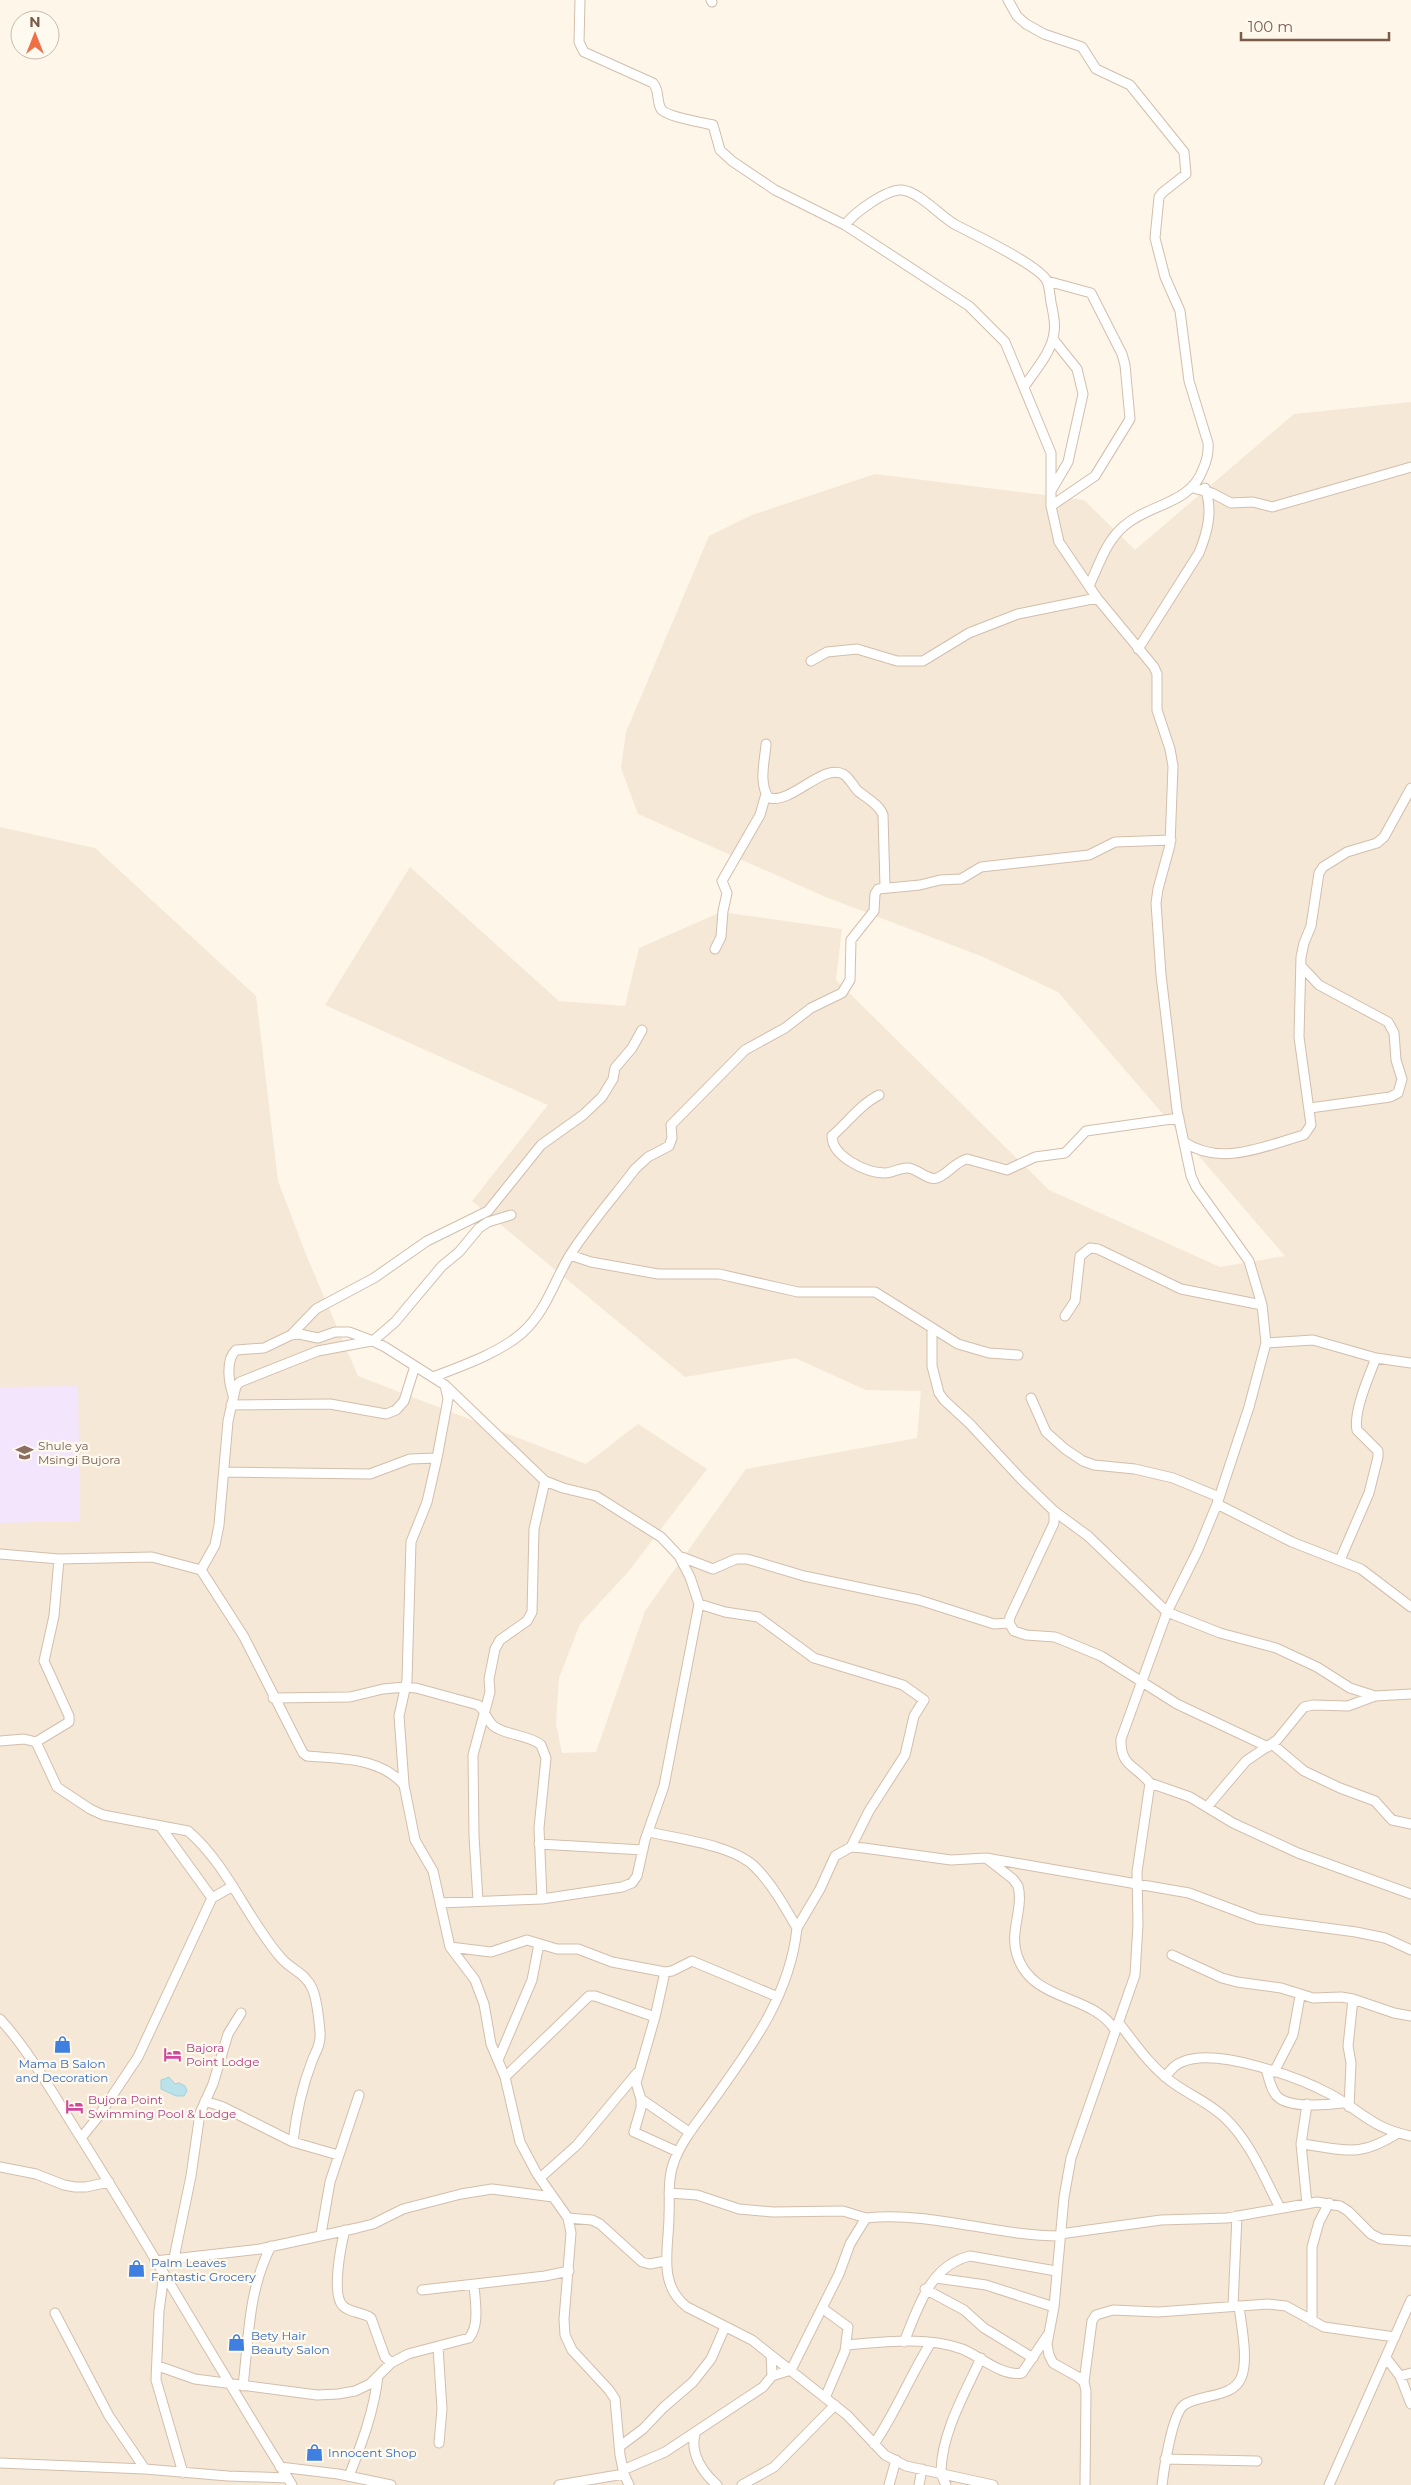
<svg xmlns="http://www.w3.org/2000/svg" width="1411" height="2485" font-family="Montserrat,sans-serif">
	<rect width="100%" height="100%" fill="#fef6e9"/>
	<path fill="#f6e8d6" d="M1411 402V2485H0V827L95 848 256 996 278 1181 307 1257 358 1376 586 1464 638 1424 707 1469 628 1572 580 1624 559 1678 556 1724 562 1753 596 1752 645 1611 746 1469 917 1438 921 1391 866 1390 795 1358 685 1377 472 1201 548 1105 325 1005 410 867 559 1001 625 1006 639 948 721 912 842 929 836 980 1049 1190 1220 1267 1285 1256 1058 992 981 956 828 898 638 814 621 768 626 732 709 536 752 515 875 474 1084 500 1135 550 1294 414Z"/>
	<path fill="#f3e5fb" d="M78 1386 80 1521 0 1523V1387Z"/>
	<path fill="#bbe2ea" stroke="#a0d2dc" d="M169 2077 175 2084 179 2083 185 2086 187 2091 184 2096H176L161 2089V2080Z"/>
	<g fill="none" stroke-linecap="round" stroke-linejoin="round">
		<defs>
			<path id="street" d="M580 0 579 42 584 52 653 83C660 91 656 100 661 109 665 116 703 123 713 125L720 150 732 161 775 190 845 225 969 306 1005 342 1051 453V506L1059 542 1097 598 1154 667 1157 674V710L1170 749 1173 766 1170 845 1158 889 1156 903 1161 975 1177 1110 1191 1176 1196 1187 1249 1261 1262 1305 1266 1343 1249 1407 1217 1504 1198 1550 1167 1612 1121 1739C1120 1766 1135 1765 1150 1783L1137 1872 1138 1924 1135 1975 1071 2158 1064 2197 1054 2307 1047 2344 1049 2355 1053 2363 1078 2377 1084 2382 1086 2391 1085 2485
				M711 0 712 2
				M1008 0 1017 16 1026 24 1044 34 1082 47 1096 69 1130 85 1184 152 1186 174 1162 193 1159 197 1155 238 1165 277 1180 311 1189 381 1208 443C1209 453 1207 460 1203 469 1190 505 1150 503 1124 526 1106 541 1099 565 1089 586
				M845 225C854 213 886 189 902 190 920 192 941 217 956 225 975 235 1039 265 1047 281 1050 288 1050 300 1052 307 1054 318 1056 327 1053 338 1049 355 1034 372 1024 387
				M1047 281 1091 293 1122 354 1125 365 1130 419 1095 476 1051 506
				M1193 488 1212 493 1231 503 1253 502 1272 507 1411 467
				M1051 491 1068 462 1083 394 1077 369 1053 339
				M1138 649 1199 553C1208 531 1213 510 1205 488
				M811 661 827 652 857 649 897 661H923L969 633 1018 614 1097 598
				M766 744C765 760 758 784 769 798 792 804 823 763 843 774 849 777 853 786 858 791 866 798 879 804 883 815L885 887
				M715 949 721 937 723 911 727 893 722 881 760 815 766 794
				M1302 967 1319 985 1388 1022 1394 1033 1396 1060 1402 1079 1398 1093 1390 1097 1310 1108
				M879 1095C861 1104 848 1122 832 1136 832 1157 867 1173 885 1173 893 1173 901 1167 908 1168 918 1169 928 1181 937 1178 948 1174 955 1162 967 1159L1007 1170 1035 1157 1065 1153 1086 1131 1179 1118
				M1184 1142C1221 1167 1264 1146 1304 1135L1311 1125 1299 1037 1301 957 1304 943 1311 926 1319 873 1323 867 1347 852 1377 843 1384 837 1411 788
				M570 1255 591 1262 658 1274H719L798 1292H875L958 1344 989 1353 1018 1355
				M1065 1316 1075 1301 1080 1256 1090 1248 1098 1249 1181 1289 1262 1305
				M932 1328V1366L939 1393 944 1400 970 1424 1021 1479 1054 1511 1088 1536 1167 1612 1220 1633 1276 1648 1317 1667 1350 1688 1375 1696
				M291 1335 316 1309 374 1278 427 1241 488 1211 541 1145 583 1115 602 1097 613 1079 615 1068 632 1048 642 1030
				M1266 1343 1313 1340 1376 1358 1411 1363
				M433 1377C462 1366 499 1353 522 1333 546 1312 554 1281 570 1255 589 1225 614 1197 635 1169L648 1157 669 1146 672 1138 671 1125 745 1050 785 1028 811 1008 842 993 850 980 851 940 874 911 875 894 878 889 920 885 940 880 961 879 981 867 1089 855 1115 842 1171 840
				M233 1395C229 1383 225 1360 236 1350L264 1348 291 1335 299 1334 318 1338 335 1332H349L373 1341 395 1322 442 1266 459 1252 479 1228 488 1222 511 1215
				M1031 1398 1046 1432 1065 1449 1083 1461 1094 1465 1135 1469 1173 1478 1219 1497
				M231 1405 330 1404 386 1414 396 1410 404 1401 415 1366
				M225 1472 370 1474 410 1459 437 1458
				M1217 1504 1292 1542 1361 1569 1411 1607
				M1054 1511V1523L1010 1617 1009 1623 1014 1631 1026 1635 1055 1637 1101 1656 1177 1704 1268 1747
				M0 1554 59 1559 152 1557 201 1570 244 1637 303 1753 307 1756C340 1759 380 1757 404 1785L415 1840 433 1871 450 1947 475 1980 484 2004 491 2044 505 2077 520 2142 537 2174 568 2218 571 2233 564 2319 565 2335 572 2350 609 2390 615 2399 620 2455 624 2474 629 2485
				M679 1556 713 1569 736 1559H747L804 1576 919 1600 994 1624 1009 1623
				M1340 1560 1369 1493 1378 1457V1451L1357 1430C1353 1412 1369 1376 1376 1358
				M201 1570 215 1545 219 1525 228 1421 236 1386 240 1382 318 1351 366 1342 373 1341 385 1347 445 1385 545 1481 563 1488 596 1496 661 1537 679 1556 690 1577 699 1604 664 1786 645 1840 637 1876 632 1883 622 1887 542 1899
				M699 1604 725 1612 758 1617 814 1658 903 1685 924 1700 914 1716 905 1755 869 1811 851 1847
				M273 1698 350 1697 383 1689 405 1687 416 1688 478 1705C487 1712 486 1721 495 1727 509 1736 529 1735 541 1745L546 1758 539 1828 542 1899 440 1903
				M0 1741 24 1739 36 1742 57 1787 90 1809 103 1815 188 1831C228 1865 248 1921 282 1959 292 1970 305 1973 312 1988 317 1999 319 2020 320 2032 321 2044 316 2051 312 2061 302 2087 296 2115 293 2142
				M36 1742 69 1722V1716L44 1661 54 1616 59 1559
				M1272 1744 1304 1771 1340 1788 1375 1801 1392 1820 1411 1824
				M1150 1783 1190 1797 1233 1823 1298 1853 1411 1894
				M404 1784 399 1716 407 1680 411 1542 427 1502 437 1458 448 1399 445 1385
				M1207 1807 1246 1761 1277 1740 1304 1707 1313 1705 1348 1706 1375 1696 1411 1694
				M649 1832C679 1839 733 1845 755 1867 772 1884 785 1907 797 1928L820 1889 835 1856 851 1847 864 1848 951 1860 986 1858 1189 1893 1258 1919 1356 1932 1385 1938 1411 1950
				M539 1844 643 1850
				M986 1858 1013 1879 1018 1886C1024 1908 1009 1932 1017 1955 1032 2003 1092 1993 1115 2030
				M212 1898 233 1886
				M478 1901 474 1836 473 1755 490 1692 489 1679 495 1649 500 1640 527 1621 532 1612 534 1529 545 1481
				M797 1928C790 1995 752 2046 714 2099 700 2119 684 2137 675 2159 667 2178 670 2196 669 2215 669 2248 657 2284 687 2307L752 2340 847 2415 885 2455 906 2466 993 2485
				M450 1947 491 1952 527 1940 557 1949H578L612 1962 665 1972 672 1971 692 1961 778 1997
				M1172 1955 1222 1978 1237 1982 1281 1988 1313 1998 1341 1997 1353 1999 1394 2013 1411 2016
				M665 1972 655 2017 636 2083 641 2099 689 2132
				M0 2019C31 2053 56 2099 81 2138 153 2252 220 2371 292 2485
				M1119 2023C1136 2045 1152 2069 1176 2085 1192 2096 1209 2103 1224 2117 1250 2141 1264 2177 1280 2208
				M498 2060 532 1980 539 1944
				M1266 2069C1269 2078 1271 2092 1279 2098 1292 2108 1327 2105 1342 2103
				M1274 2072 1293 2035 1300 1996
				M505 2077 589 1996H595L655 2017
				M1165 2077C1170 2071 1175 2064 1182 2062 1216 2047 1298 2077 1330 2094 1362 2111 1371 2128 1411 2136
				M641 2099V2108L634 2132 678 2152
				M205 2101 223 2107 293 2142 338 2155
				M1349 2107 1351 2063 1348 2046 1353 1999
				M81 2138 98 2117 138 2057 212 1898 160 1826
				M1301 2144C1345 2149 1358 2159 1398 2133
				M0 2167 36 2174 64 2185 75 2187H86L109 2182
				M540 2178 577 2145 637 2073
				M669 2193 697 2195 739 2209 773 2212 843 2211 866 2218
				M1307 2204 1301 2144 1307 2104
				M568 2218 592 2220 600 2224 642 2262 650 2264 665 2261
				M345 2230C341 2245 331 2295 343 2306 350 2313 363 2312 371 2318L385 2357 391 2363
				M321 2234 330 2182 359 2095
				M1060 2234 1161 2220 1227 2218 1317 2202 1340 2206 1348 2211 1371 2234 1381 2239 1411 2241
				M174 2258 191 2176 200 2113 213 2084 228 2034 241 2013
				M155 2261 260 2249 357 2228 373 2224 403 2209 461 2194 492 2189 553 2197
				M164 2274 159 2311 156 2380 183 2473
				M936 2278 986 2285 1054 2307
				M925 2289 964 2310 984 2328 1033 2358
				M422 2290 545 2276 569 2271
				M1233 2306 1237 2216
				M822 2308 848 2327 845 2351 825 2398
				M55 2313 109 2416 145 2469
				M1312 2321V2247L1319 2222 1329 2203
				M904 2342C918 2308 930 2265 970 2256L1056 2271
				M846 2345C882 2342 927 2336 962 2349 980 2356 1002 2377 1022 2373L1047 2336
				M438 2347 442 2409 439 2443
				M1386 2358 1400 2376 1411 2404
				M158 2366 195 2379 317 2395 338 2394 355 2391 370 2384 391 2363 408 2354 469 2338C480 2325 475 2301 474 2285
				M772 2376 791 2370 839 2274 850 2244 866 2218C932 2211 995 2236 1060 2236
				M1400 2376 1411 2373
				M1084 2382 1092 2321 1096 2315 1113 2310 1158 2312 1268 2304 1286 2306 1324 2327 1395 2337
				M243 2386C249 2336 248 2291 271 2246
				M695 2434C690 2453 702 2472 717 2485
				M874 2444C896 2412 910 2376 930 2344
				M619 2447 643 2429 664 2407 693 2382 711 2359 725 2327
				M1165 2459 1257 2461
				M0 2463 145 2469 228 2476 288 2478
				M280 2467 338 2474 391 2485
				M623 2470 665 2452 763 2387 772 2376 771 2355
				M349 2476C362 2443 374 2411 378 2376
				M559 2485 624 2474
				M742 2485 774 2467 835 2405
				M889 2485 896 2460
				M919 2485 922 2469
				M946 2485C944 2481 941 2475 941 2471 942 2432 965 2393 981 2358
				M1162 2485C1164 2469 1172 2414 1184 2405 1200 2394 1233 2398 1241 2378 1249 2361 1241 2324 1239 2306
				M1329 2485 1411 2300"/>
		</defs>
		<use href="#street" stroke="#d2beac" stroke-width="11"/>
		<use href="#street" stroke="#fff" stroke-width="9"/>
	</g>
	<defs>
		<symbol id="school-bare" viewBox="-9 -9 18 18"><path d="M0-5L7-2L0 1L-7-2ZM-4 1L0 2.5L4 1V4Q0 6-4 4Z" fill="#8d6e63" stroke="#fffaf0" stroke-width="2.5" paint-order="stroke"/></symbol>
		<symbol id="shop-bare" viewBox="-9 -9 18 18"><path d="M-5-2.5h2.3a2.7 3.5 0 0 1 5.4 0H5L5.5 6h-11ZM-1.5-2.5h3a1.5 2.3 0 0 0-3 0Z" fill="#3f7fe0" stroke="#fffaf0" stroke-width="2.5" paint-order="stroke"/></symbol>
		<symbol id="hotel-bare" viewBox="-9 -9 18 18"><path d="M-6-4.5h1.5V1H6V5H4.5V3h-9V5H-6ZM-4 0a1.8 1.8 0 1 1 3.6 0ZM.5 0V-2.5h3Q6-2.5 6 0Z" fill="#d1479c" stroke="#fffaf0" stroke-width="2.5" paint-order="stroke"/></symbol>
	</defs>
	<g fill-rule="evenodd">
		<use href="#school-bare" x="12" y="1440" width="25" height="25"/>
		<use href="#shop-bare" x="50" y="2032" width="25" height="25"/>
		<use href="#hotel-bare" x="160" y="2042" width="25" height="25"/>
		<use href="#hotel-bare" x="62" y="2094" width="25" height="25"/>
		<use href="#shop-bare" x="124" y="2256" width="25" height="25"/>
		<use href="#shop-bare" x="224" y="2330" width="25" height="25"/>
		<use href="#shop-bare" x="302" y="2440" width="25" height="25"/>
	</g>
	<g text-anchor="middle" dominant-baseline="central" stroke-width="4.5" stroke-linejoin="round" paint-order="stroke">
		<g font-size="12" fill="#785e54" stroke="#fffaf0" text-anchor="start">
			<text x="38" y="1445">Shule ya<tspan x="38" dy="14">Msingi Bujora</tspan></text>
		</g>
		<g font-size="12" fill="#b23c85" stroke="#fffaf0" text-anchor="start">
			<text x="186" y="2047">Bajora<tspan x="186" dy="14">Point Lodge</tspan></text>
			<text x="88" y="2099">Bujora Point<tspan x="88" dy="14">Swimming Pool &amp; Lodge</tspan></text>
		</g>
		<g font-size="12" fill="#366cbe" stroke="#fffaf0" text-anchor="start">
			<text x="62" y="2063" text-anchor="middle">Mama B Salon<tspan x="62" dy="14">and Decoration</tspan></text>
			<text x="151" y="2262">Palm Leaves<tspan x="151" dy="14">Fantastic Grocery</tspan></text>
			<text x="251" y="2335">Bety Hair<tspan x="251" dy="14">Beauty Salon</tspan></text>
			<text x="328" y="2452">Innocent Shop</text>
		</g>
	</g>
	<g transform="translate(35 35)"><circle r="24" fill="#fffaf0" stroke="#cabbae"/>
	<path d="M0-4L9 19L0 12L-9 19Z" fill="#ef6f47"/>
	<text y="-8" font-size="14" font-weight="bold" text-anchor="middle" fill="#7b5c4a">N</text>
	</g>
	<path d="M1241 32v8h148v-8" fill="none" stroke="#7b5c4a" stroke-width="2.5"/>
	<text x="1248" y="32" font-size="15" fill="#7b5c4a" stroke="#fffaf0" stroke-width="4" paint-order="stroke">100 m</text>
</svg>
